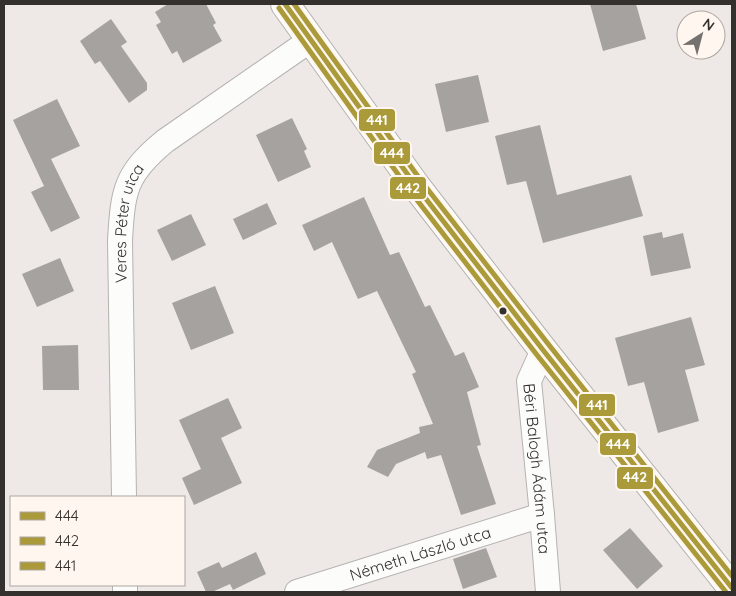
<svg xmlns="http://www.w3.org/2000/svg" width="736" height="596" font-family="Quicksand,sans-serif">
	<rect width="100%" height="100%" fill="#eee9e6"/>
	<path fill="#a6a2a0" d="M168 4H206L216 23 213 25 222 41 183 63 177 51 172 54 156 25 161 22 155 12Z
		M590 4H636L646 39 603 51Z
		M111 19 127 42 121 46 147 83V90L129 103 100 61 95 64 80 41Z
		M478 75 489 122 446 132 435 84Z
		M57 99 80 146 51 159 80 218 51 232 31 192 44 186 13 120Z
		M292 118 307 149 304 151 311 167 278 182 256 135Z
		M540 125 557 195 631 175 643 216 543 243 526 181 507 185 495 136Z
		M364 197 390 255 399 252 425 307 430 305 455 356 464 352 479 387 467 392 481 445 477 446 496 504 461 515 441 455 427 459 425 452 396 464 388 477 367 467 377 450 420 433 419 427 433 424 412 374 416 372 377 291 358 299 332 242 314 251 302 225Z
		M267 203 277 224 243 240 233 219Z
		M191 214 206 245 172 261 157 230Z
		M662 232 663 238 683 233 691 268 651 276 643 236Z
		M60 258 74 291 37 307 22 274Z
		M215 286 234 333 191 350 172 303Z
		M691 317 705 365 685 370 699 421 658 433 644 382 628 386 615 338Z
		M78 345 79 390H43L42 346Z
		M228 398 242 428 221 438 242 483 194 505 182 478 201 469 179 420Z
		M630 528 663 566 637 589 603 550Z
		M486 548 497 577 463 589 453 559Z
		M256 552 266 574 233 590 230 584 212 592H206L197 572 219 562 222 568Z"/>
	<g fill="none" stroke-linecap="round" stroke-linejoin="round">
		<defs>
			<g id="minor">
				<path id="s1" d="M543 350 529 381 542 515 548 592"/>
				<path id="s2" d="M124 497 120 240C123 190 125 174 165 141L312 39"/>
				<path d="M125 585V592"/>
				<path id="s3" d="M297 592 542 515"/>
			</g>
			<path id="major" d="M285 4 416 186 543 350 732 588"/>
		</defs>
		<use href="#minor" stroke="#b5b2b0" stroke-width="26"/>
		<use href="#major" stroke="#b5b2b0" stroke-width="30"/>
		<use href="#minor" stroke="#fcfcfb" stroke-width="24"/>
		<use href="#major" stroke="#fcfcfb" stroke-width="28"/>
		<defs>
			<path id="bus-1" d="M285 4 416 186 543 350 732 588"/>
			<path id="bus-2" d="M279 8 410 191 537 355 726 592"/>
			<path id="bus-3" d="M294 4 422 182 549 345 732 576"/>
		</defs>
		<use href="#bus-1" stroke="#fef6ef" stroke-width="9"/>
		<use href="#bus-2" stroke="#fef6ef" stroke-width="9"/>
		<use href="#bus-3" stroke="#fef6ef" stroke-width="9"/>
		<use href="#bus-1" stroke="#ab9a3a" stroke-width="5"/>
		<use href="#bus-2" stroke="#ab9a3a" stroke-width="5"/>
		<use href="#bus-3" stroke="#ab9a3a" stroke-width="5"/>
	</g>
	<circle fill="#33302d" stroke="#fef6ef" stroke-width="2" cx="503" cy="311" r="4.5"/>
	<g text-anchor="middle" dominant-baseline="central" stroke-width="5" stroke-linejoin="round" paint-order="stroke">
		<g font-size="16" fill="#33302d" stroke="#fef6ef">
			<text stroke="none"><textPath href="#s2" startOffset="275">Veres Péter utca</textPath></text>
			<text stroke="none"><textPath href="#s1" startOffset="122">Béri Balogh Ádám utca</textPath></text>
			<text stroke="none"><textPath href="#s3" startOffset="129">Németh László utca</textPath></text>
		</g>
	</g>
	<g stroke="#fef6ef" stroke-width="2">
		<rect x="358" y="108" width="38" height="24" rx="5" fill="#ab9a3a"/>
		<rect x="373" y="141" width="38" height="24" rx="5" fill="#ab9a3a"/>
		<rect x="389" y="176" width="38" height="24" rx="5" fill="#ab9a3a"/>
		<rect x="578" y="393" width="38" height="24" rx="5" fill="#ab9a3a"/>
		<rect x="599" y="432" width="38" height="24" rx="5" fill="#ab9a3a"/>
		<rect x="616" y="466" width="38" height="24" rx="5" fill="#ab9a3a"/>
	</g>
	<g font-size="14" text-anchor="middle" font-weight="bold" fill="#fff">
		<text x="377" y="125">441</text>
		<text x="392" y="158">444</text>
		<text x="408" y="193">442</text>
		<text x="597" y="410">441</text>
		<text x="618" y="449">444</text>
		<text x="635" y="482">442</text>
	</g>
	<rect width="736" height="596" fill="none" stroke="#33302d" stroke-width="10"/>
	<rect x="10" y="496" width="175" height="90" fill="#fef6ef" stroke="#ada7a1"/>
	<rect x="20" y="512" width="25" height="8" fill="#ab9a3a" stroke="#ada7a1"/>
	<text x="55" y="521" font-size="15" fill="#33302d">444</text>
	<rect x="20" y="537" width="25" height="8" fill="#ab9a3a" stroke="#ada7a1"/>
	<text x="55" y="546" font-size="15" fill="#33302d">442</text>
	<rect x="20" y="562" width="25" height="8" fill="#ab9a3a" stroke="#ada7a1"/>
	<text x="55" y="571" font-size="15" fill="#33302d">441</text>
	<g transform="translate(701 35) rotate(36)"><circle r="24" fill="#fef6ef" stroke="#ada7a1"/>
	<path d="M0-4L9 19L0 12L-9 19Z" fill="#74716e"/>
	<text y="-8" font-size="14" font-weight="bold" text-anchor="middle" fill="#33302d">N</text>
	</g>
</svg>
